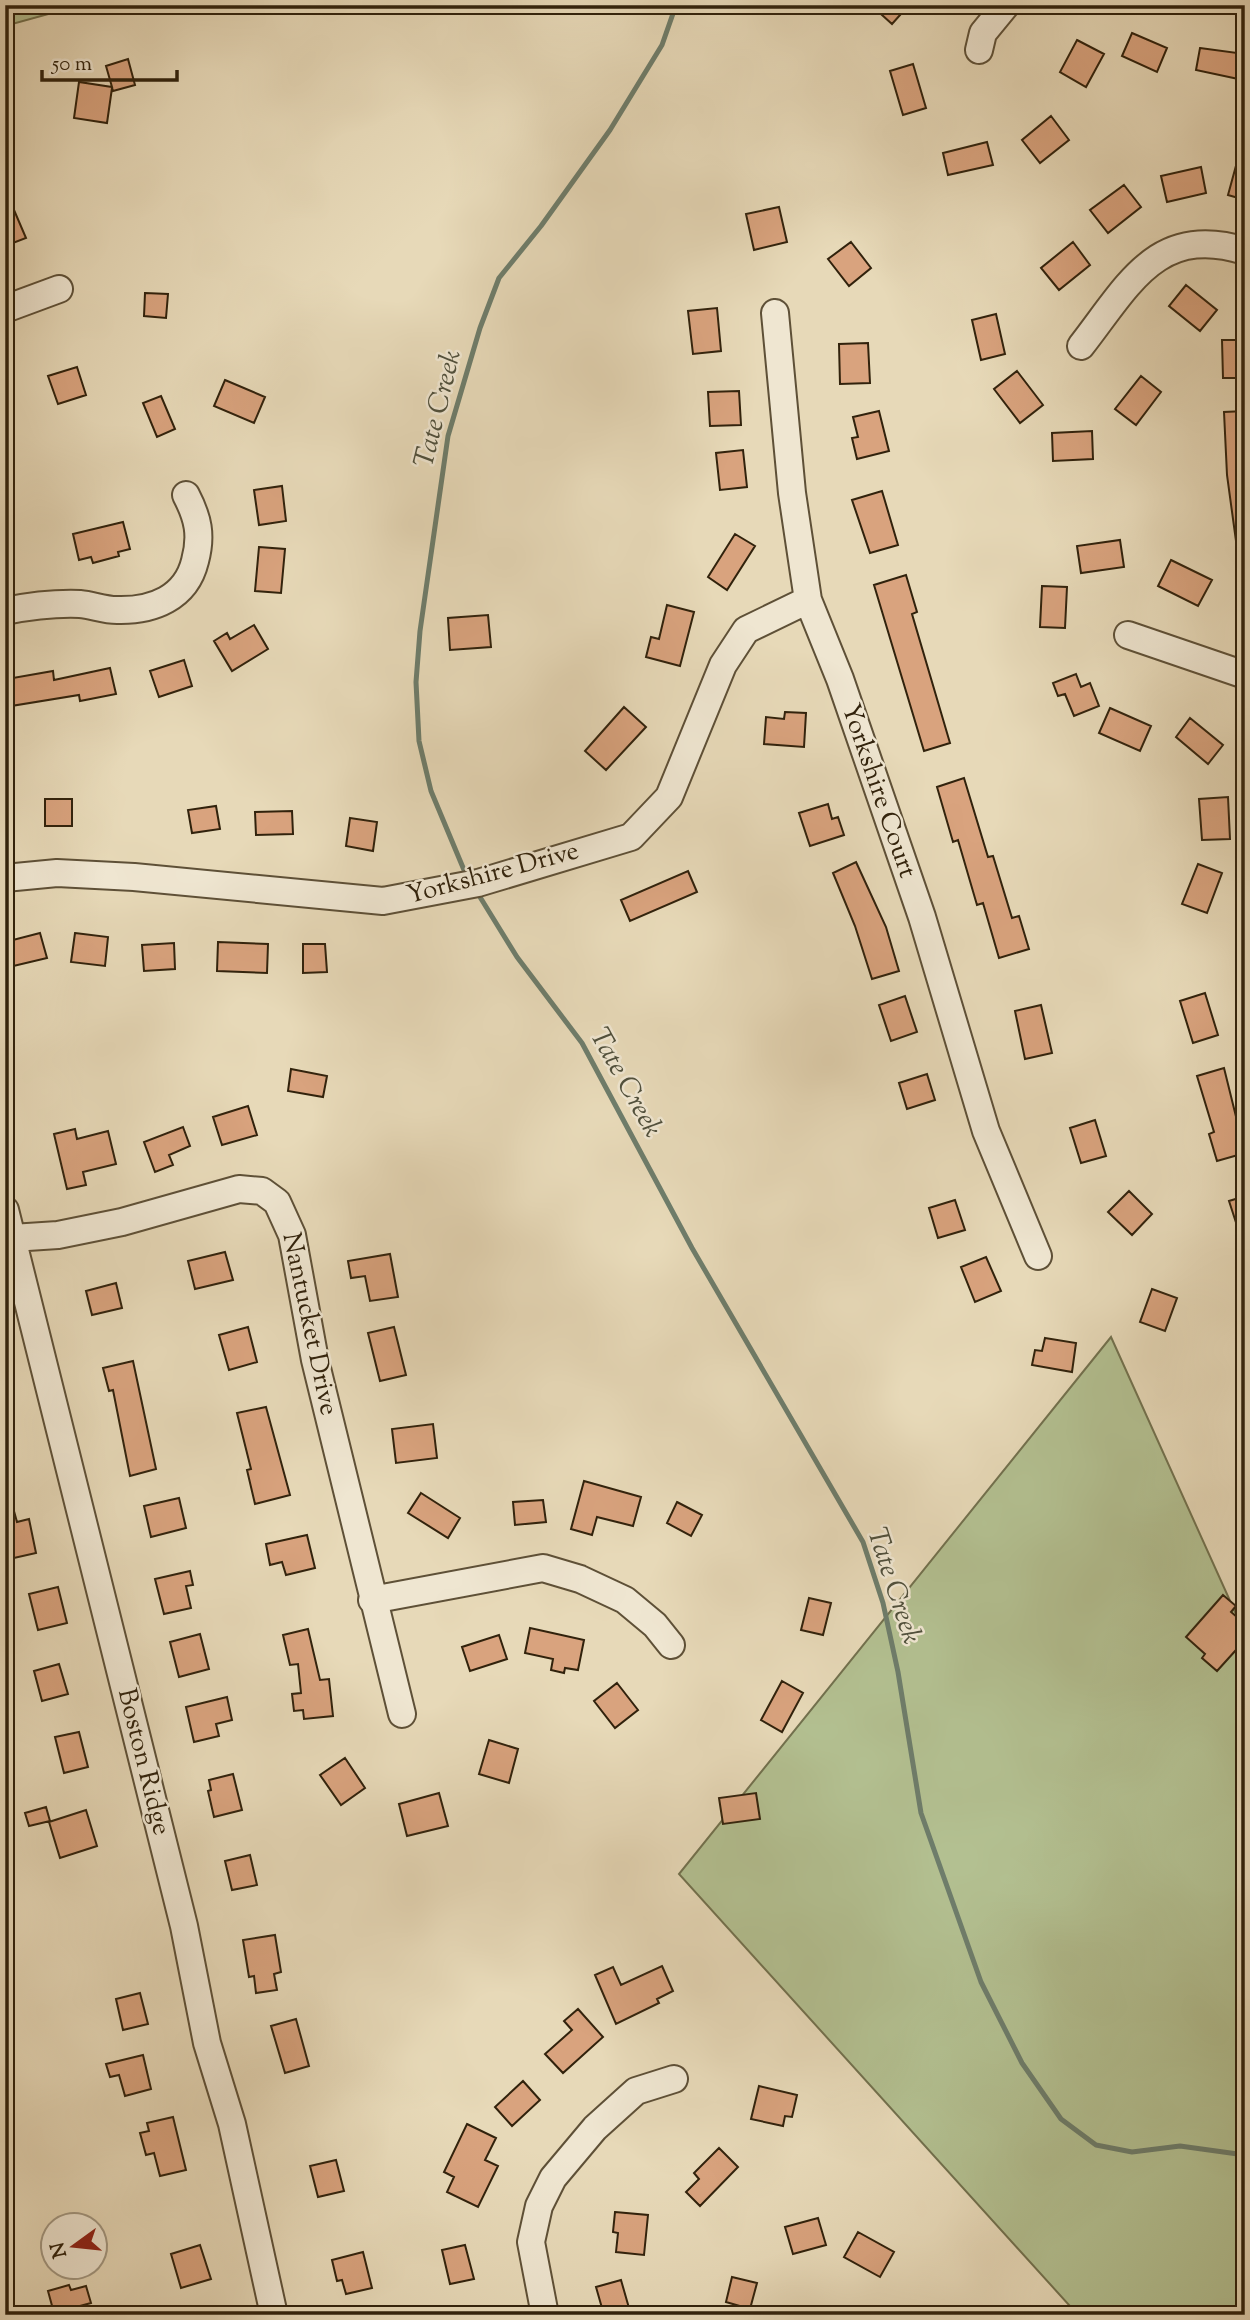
<svg xmlns="http://www.w3.org/2000/svg" width="1250" height="2320" font-family="'Sorts Mill Goudy',serif">
	<rect width="100%" height="100%" fill="#e7d9b8"/>
	<filter id="stains"><feTurbulence type="fractalNoise" baseFrequency=".00286" numOctaves="4"/><feColorMatrix values="0 0 0 0 .2 0 0 0 0 .09 0 0 0 0 .02 0 0 0 .5 -.17"/></filter>
	<radialGradient id="worn" r=".72"><stop offset=".6" stop-color="#630" stop-opacity="0"/><stop offset="1" stop-color="#630" stop-opacity=".3"/></radialGradient>
	<path fill="#b3c091" stroke="#72714e" stroke-width="2" d="M5 5H81L5 26Z
		M1111 1337 1245 1634V2315H1078L679 1874Z"/>
	<g fill="none" stroke-linecap="round" stroke-linejoin="round">
		<path stroke="#6e7d6b" stroke-width="5" d="M464 870 431 791 419 741 416 682 420 631 448 436 480 328 499 278 541 226 610 130 662 45 676 5
			M480 897 517 957 582 1043 692 1248 863 1542 883 1603 898 1672 921 1813 981 1982 1022 2063 1061 2119 1096 2145 1132 2152 1180 2146 1245 2155"/>
	</g>
	<path fill="#d9a37e" stroke="#31220c" stroke-width="2" d="M871 5H909L892 24Z
		M1132 33 1167 48 1157 72 1122 56Z
		M1077 40 1104 54 1086 87 1060 72Z
		M1200 48 1245 54 1243 80 1196 70Z
		M128 59 135 85 113 91 112 88 107 123 74 118 79 82 112 87 106 66Z
		M913 64 926 108 903 115 890 71Z
		M1051 116 1069 140 1040 163 1022 140Z
		M987 142 993 165 948 175 943 153Z
		M1240 151H1245V200L1228 195Z
		M1201 167 1206 193 1167 202 1161 176Z
		M1124 185 1141 207 1108 233 1090 210Z
		M5 189 26 238 5 246Z
		M779 207 787 242 754 250 746 214Z
		M851 242 871 268 849 286 828 259Z
		M1073 242 1090 265 1059 290 1041 268Z
		M1186 285 1217 310 1200 331 1169 306Z
		M145 293 168 294 166 318 144 316Z
		M717 308 721 351 693 354 688 311Z
		M996 314 1005 354 981 360 972 320Z
		M1222 340H1245V378H1223Z
		M868 343 870 383 840 384 839 344Z
		M77 367 86 395 58 404 48 376Z
		M1017 371 1043 405 1020 423 994 389Z
		M1141 376 1161 392 1136 425 1115 409Z
		M225 380 265 397 254 423 214 406Z
		M739 391 741 425 710 426 708 392Z
		M161 396 175 429 157 437 143 403Z
		M879 411 889 451 857 459 852 438 858 437 853 417Z
		M1245 411V540L1236 541 1227 475 1224 412Z
		M1092 431 1093 459 1053 461 1052 433Z
		M743 450 747 487 720 490 716 453Z
		M282 486 286 521 259 525 254 490Z
		M882 491 898 545 870 553 852 500Z
		M123 522 130 549 118 552 119 556 93 563 91 557 79 560 73 534Z
		M735 534 755 546 727 590 708 577Z
		M1120 540 1124 567 1081 573 1077 546Z
		M259 547 285 549 281 593 255 591Z
		M1171 560 1212 580 1198 606 1158 586Z
		M906 575 917 612 912 614 950 743 924 751 874 585Z
		M1042 586 1067 587 1065 628 1040 627Z
		M667 605 694 612 680 666 646 657 651 637 659 639Z
		M488 615 491 647 450 650 448 618Z
		M254 625 268 649 232 671 214 641 227 633 230 639Z
		M184 660 192 686 159 697 150 671Z
		M110 668 116 694 80 701 79 695 11 706 7 679 53 671 54 680Z
		M1076 674 1081 687 1090 683 1099 706 1074 716 1065 694 1058 696 1053 683Z
		M624 707 646 727 606 770 585 751Z
		M1110 708 1151 726 1140 751 1099 733Z
		M785 712 806 713 804 747 764 744 766 717 784 719Z
		M1190 718 1223 745 1208 764 1176 737Z
		M964 778 988 857 993 856 1012 918 1019 916 1029 949 999 958 983 903 977 905 958 840 953 842 937 787Z
		M1228 797 1230 839 1202 840 1199 799Z
		M45 799H72V826H45Z
		M828 804 832 819 838 817 844 835 810 846 799 813Z
		M216 806 220 829 192 833 188 810Z
		M292 811 293 834 256 835 255 812Z
		M350 818 377 822 373 851 346 846Z
		M856 862 886 927 899 971 872 979 855 926 833 873Z
		M1198 864 1222 873 1207 913 1182 904Z
		M688 871 697 892 630 921 621 900Z
		M40 933 47 958 5 968V942Z
		M75 933 108 937 105 966 71 962Z
		M218 942 268 944 267 973 217 971Z
		M174 943 175 969 144 971 142 945Z
		M303 944H325L327 972 303 973Z
		M1205 993 1218 1035 1193 1043 1180 1001Z
		M905 996 917 1032 891 1041 879 1005Z
		M1041 1005 1052 1053 1025 1059 1015 1011Z
		M1224 1068 1245 1153 1217 1161 1209 1134 1214 1132 1197 1076Z
		M291 1069 327 1076 323 1097 288 1091Z
		M927 1074 935 1100 907 1109 899 1083Z
		M248 1106 257 1135 222 1145 213 1117Z
		M1095 1120 1106 1156 1081 1163 1070 1128Z
		M183 1127 190 1146 169 1155 173 1165 155 1172 144 1142Z
		M75 1129 77 1139 108 1131 116 1164 83 1172 86 1185 67 1189 54 1134Z
		M1129 1191 1152 1214 1132 1235 1108 1212Z
		M1245 1196V1240L1242 1241 1229 1201Z
		M955 1200 965 1230 938 1238 929 1208Z
		M225 1252 233 1280 195 1289 188 1261Z
		M390 1254 398 1297 370 1301 365 1276 351 1278 348 1261Z
		M986 1257 1001 1291 975 1302 961 1267Z
		M116 1283 122 1308 92 1315 86 1291Z
		M1152 1289 1177 1298 1165 1331 1140 1322Z
		M248 1327 257 1362 229 1370 219 1335Z
		M394 1327 406 1375 380 1381 368 1333Z
		M1045 1338 1076 1343 1072 1372 1032 1365 1035 1350 1042 1351Z
		M133 1361 156 1469 130 1476 113 1390 109 1391 103 1368Z
		M266 1407 290 1495 255 1504 247 1470 251 1469 237 1413Z
		M433 1424 437 1458 396 1463 392 1429Z
		M584 1481 641 1497 633 1526 597 1517 592 1535 571 1529Z
		M9 1493 17 1522 29 1519 36 1553 5 1560V1494Z
		M421 1493 460 1518 448 1538 408 1513Z
		M179 1498 186 1528 151 1537 144 1506Z
		M543 1500 546 1522 515 1525 513 1502Z
		M677 1502 702 1515 691 1536 667 1523Z
		M307 1535 315 1568 286 1575 282 1562 270 1565 266 1544Z
		M190 1571 193 1585 186 1586 191 1608 164 1614 155 1579Z
		M58 1587 67 1623 38 1630 29 1594Z
		M1223 1595 1236 1606 1231 1612 1245 1624V1640L1217 1671 1202 1658 1205 1654 1186 1637Z
		M809 1598 831 1603 823 1635 801 1630Z
		M530 1628 584 1640 578 1670 565 1668 564 1673 551 1670 553 1659 525 1653Z
		M308 1629 320 1680 329 1679 333 1716 304 1719 303 1710 294 1711 292 1694 301 1693 298 1664 290 1665 283 1635Z
		M200 1634 209 1669 179 1677 170 1642Z
		M499 1635 507 1659 470 1671 462 1647Z
		M59 1664 68 1694 42 1701 34 1671Z
		M782 1681 803 1693 782 1732 761 1720Z
		M617 1683 638 1710 615 1728 594 1701Z
		M227 1697 232 1720 216 1724 219 1736 194 1742 186 1707Z
		M79 1732 88 1767 64 1773 55 1737Z
		M489 1740 518 1749 509 1783 479 1774Z
		M345 1758 365 1788 341 1805 320 1775Z
		M233 1774 242 1810 214 1817 208 1791 211 1790 209 1780Z
		M439 1793 448 1826 407 1836 399 1804Z
		M756 1793 760 1819 723 1824 719 1798Z
		M46 1807 50 1821 29 1826 25 1813Z
		M86 1810 97 1846 60 1858 49 1822Z
		M250 1855 257 1885 232 1890 225 1861Z
		M275 1935 281 1972 274 1974 277 1990 256 1993 254 1976 249 1977 243 1940Z
		M662 1966 673 1991 657 1999 659 2003 616 2024 595 1975 613 1967 621 1985Z
		M140 1993 148 2024 123 2030 116 1999Z
		M578 2009 603 2037 563 2073 545 2054 572 2030 564 2021Z
		M296 2019 309 2066 285 2073 271 2026Z
		M143 2055 151 2089 125 2096 119 2075 110 2077 106 2064Z
		M523 2081 540 2100 512 2126 495 2107Z
		M759 2086 797 2095 792 2117 785 2116 783 2126 751 2119Z
		M173 2117 186 2170 160 2176 154 2153 146 2155 140 2133 149 2131 147 2123Z
		M467 2124 496 2138 485 2160 498 2166 478 2207 447 2192 454 2177 444 2172Z
		M719 2148 738 2167 700 2206 686 2192 699 2179 694 2173Z
		M336 2160 344 2191 318 2197 310 2166Z
		M615 2212 648 2215 644 2255 616 2252 618 2233 613 2232Z
		M818 2218 826 2245 793 2254 785 2227Z
		M858 2232 894 2252 880 2277 844 2257Z
		M200 2245 211 2279 181 2288 171 2254Z
		M465 2245 474 2279 450 2284 442 2250Z
		M363 2252 372 2288 346 2294 342 2280 337 2281 332 2260Z
		M732 2277 757 2283 750 2309 726 2302Z
		M621 2280 631 2315H604L596 2287Z
		M69 2285 71 2290 86 2286 91 2303 54 2313 48 2291Z"/>
	<g fill="none" stroke-linecap="round" stroke-linejoin="round">
		<defs>
			<path id="minor" d="M979 50 983 33 1006 5
				M5 309 59 289
				M775 313 792 493 808 600 840 679 922 917 986 1131 1038 1256
				M1081 346C1128 286 1157 223 1245 251
				M5 611C30 606 55 603 80 604 92 605 104 610 117 610 153 611 186 598 195 561 202 535 198 518 186 495
				M1128 635 1245 675
				M5 878 57 873 134 877 383 901 478 883 631 837 669 797 723 665 746 630 808 600
				M5 1210 184 1926 207 2043 232 2124 274 2315
				M12 1238 58 1235 122 1222 239 1189 262 1191 277 1202 292 1235 315 1360 402 1714
				M372 1600 543 1568 580 1579 625 1600 655 1625 671 1645
				M545 2315 531 2242 539 2206 553 2178 595 2128 636 2091 674 2079"/>
		</defs>
		<use href="#minor" stroke="#5e5037" stroke-width="30"/>
		<use href="#minor" stroke="#efe6d1" stroke-width="26"/>
	</g>
	<g text-anchor="middle" dominant-baseline="central" stroke-width="5" stroke-linejoin="round" paint-order="stroke">
		<g font-size="26" fill="#31220c" stroke="#efe6d1">
			<text transform="translate(878 791) rotate(71)">Yorkshire Court</text>
			<text transform="translate(493 874) rotate(-15)">Yorkshire Drive</text>
			<text transform="translate(309 1324) rotate(78)">Nantucket Drive</text>
			<text transform="translate(143 1762) rotate(76)">Boston Ridge</text>
		</g>
		<g font-size="28" font-style="italic" fill="#50503c" stroke="#efe6d1">
			<text transform="translate(439 409) rotate(-76)">Tate Creek</text>
			<text transform="translate(625 1083) rotate(61)">Tate Creek</text>
			<text transform="translate(893 1586) rotate(72)">Tate Creek</text>
		</g>
	</g>
	<rect width="1250" height="2320" fill="none" stroke="#e7d9b8" stroke-width="28"/>
	<rect x="7" y="7" width="1236" height="2306" fill="none" stroke="#31220c" stroke-width="3.5"/>
	<rect x="14" y="14" width="1222" height="2292" fill="none" stroke="#31220c" stroke-width="2"/>
	<g transform="translate(74 2246) rotate(255)"><circle r="33" fill="#efe6d1" stroke="#a39882" stroke-width="2"/>
	<path d="M0-5L12 26L0 18L-12 26Z" fill="#8f2418"/>
	<text y="-10" font-size="19" font-weight="bold" text-anchor="middle" fill="#31220c">N</text>
	</g>
	<path d="M42 70v10h135v-10" fill="none" stroke="#31220c" stroke-width="3.5"/>
	<text x="52" y="70" font-size="21" fill="#31220c" stroke="#efe6d1" stroke-width="5" paint-order="stroke">50 m</text>
	<rect width="100%" height="100%" filter="url(#stains)"/>
	<rect width="100%" height="100%" fill="url(#worn)"/>
</svg>
